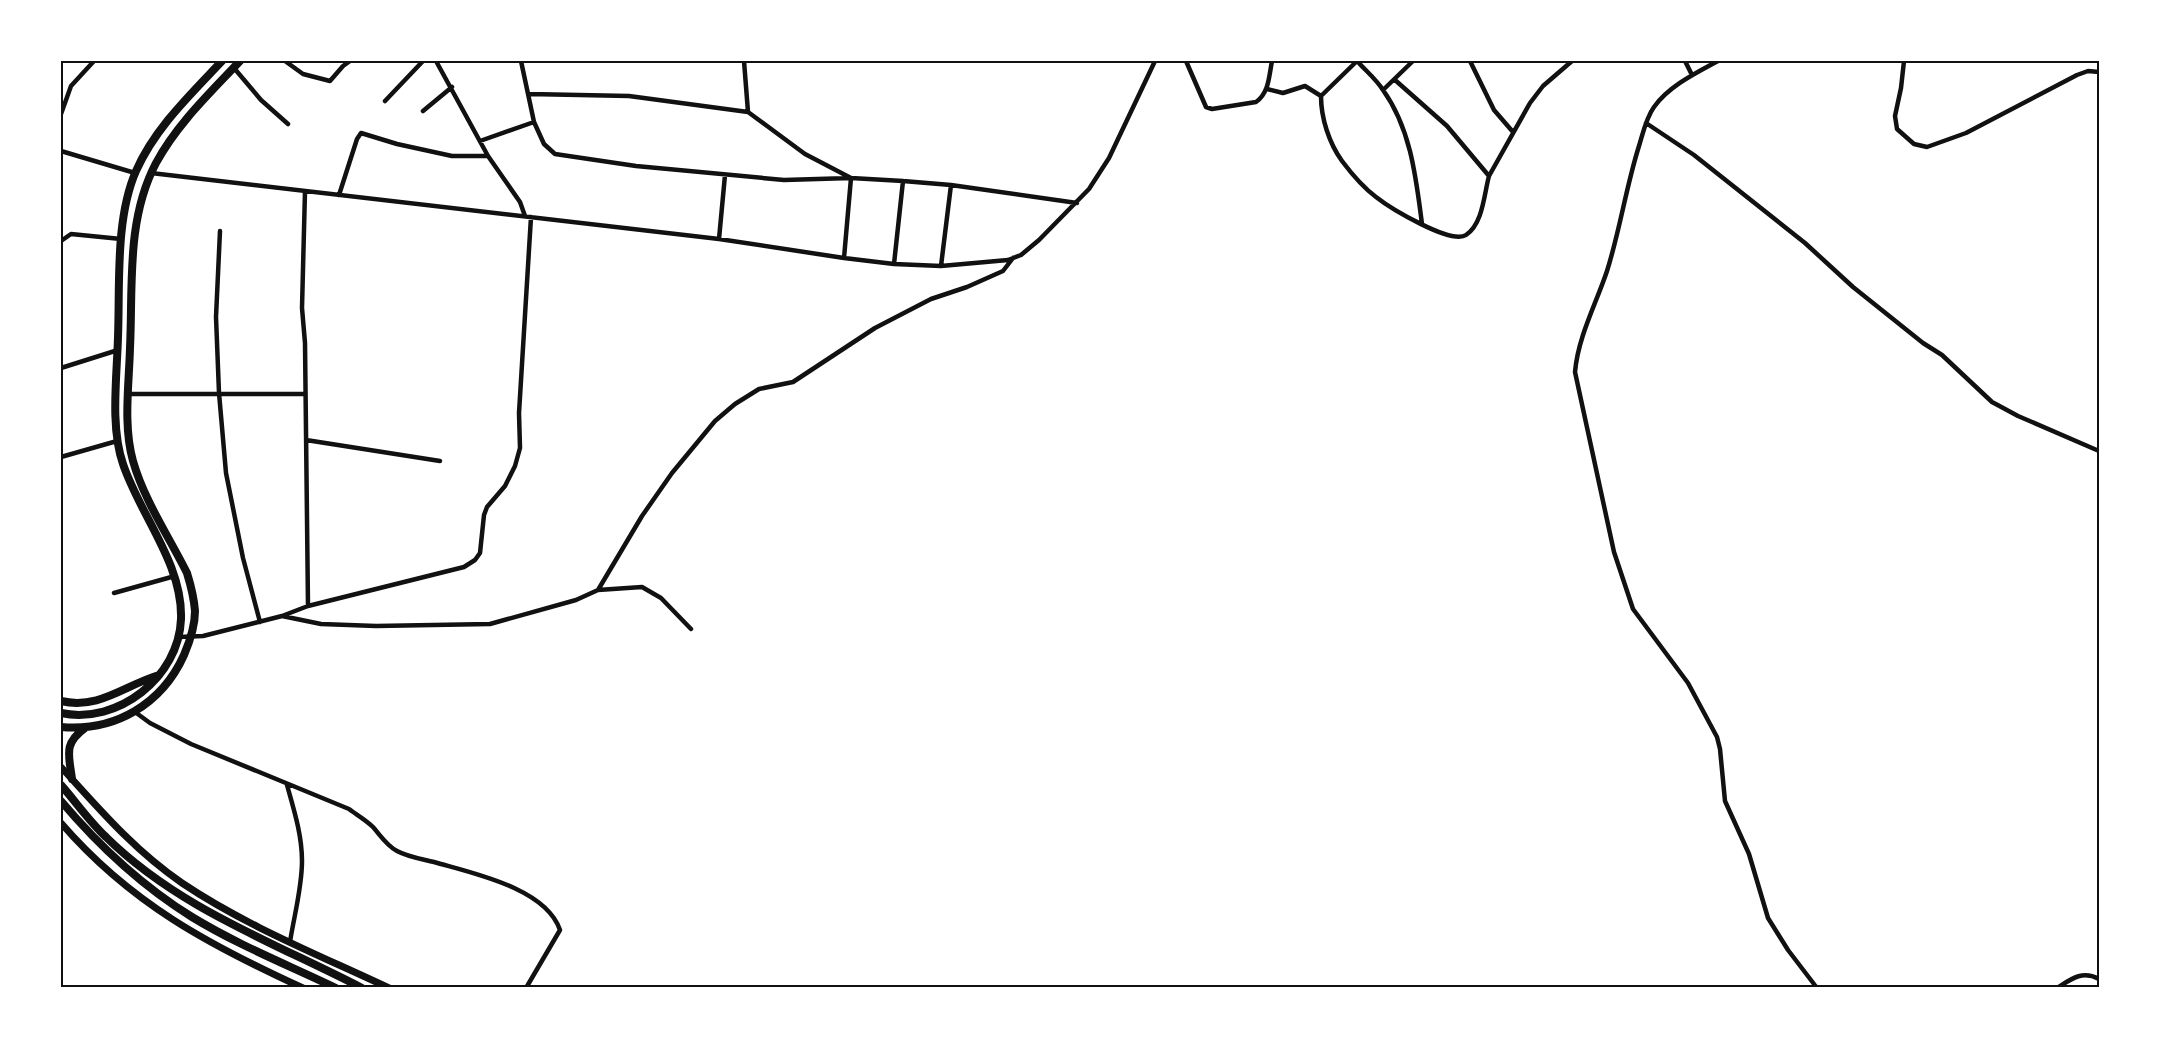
<svg xmlns="http://www.w3.org/2000/svg" width="2160" height="1049" font-family="'Source Sans 3',sans-serif">
	<rect width="100%" height="100%" fill="#fff"/>
	<g fill="none" stroke-linecap="round" stroke-linejoin="round">
		<path stroke="#111" stroke-width="4.5" d="M285 61 303 74 330 81 343 66 350 61
			M436 61 488 156 520 202 525 216
			M521 61 534 122 544 144 555 154 636 166 784 180 851 178 903 181 951 185 1077 203
			M744 61 748 112 805 154 851 178 844 258
			M1186 61 1206 107 1212 109 1256 102C1269 93 1269 76 1272 61
			M1357 61 1321 96C1321 118 1329 143 1342 161 1351 173 1364 188 1376 197 1390 208 1451 245 1466 235 1483 224 1484 194 1489 176
			M1357 61C1366 71 1376 79 1383 90 1411 129 1416 178 1422 224
			M1470 61 1494 110 1513 132
			M1685 61 1692 75
			M1718 61C1696 73 1669 86 1654 107 1646 118 1643 133 1639 146 1626 187 1620 230 1607 271 1596 304 1578 337 1575 372L1614 552 1633 609 1688 683 1717 737 1720 749 1725 801 1749 854 1768 918 1788 950 1817 988
			M1904 61 1901 88 1895 116 1897 129 1914 144 1927 147 1966 133 2077 75 2088 71 2099 72
			M234 68 261 100 288 124
			M1395 80 1447 126 1489 176 1530 103 1543 86 1572 61
			M1267 89 1283 93 1305 86 1321 96
			M1383 90 1413 61
			M529 94 629 96 748 112
			M385 101 423 61
			M423 111 452 87
			M61 114 71 86 94 61
			M1646 123 1694 155 1805 243 1853 287 1923 343 1942 355 1992 402 2018 416 2099 451
			M480 141 534 122
			M61 151 135 173
			M151 173 719 239 844 258 894 264 941 266 1008 260 1021 255 1039 240 1089 189 1109 158 1155 61
			M339 195 357 139 361 133 397 144 452 156H488
			M220 231 216 317 219 393 226 473 243 558 260 622
			M719 239 725 175
			M61 241 71 234 121 239
			M894 264 903 181
			M941 266 951 185
			M61 368 118 350
			M128 394H305
			M306 440 440 461
			M61 457 117 441
			M598 590 642 516 672 473 715 421 735 404 759 389 793 382 875 328 931 299 967 287 1003 271 1013 258
			M114 593 175 576
			M308 606 464 567 475 560 480 553 484 515 487 507 505 486 515 466 520 448 519 413 531 217
			M282 616 308 606 305 343 302 308 305 191
			M179 637 203 636 282 616 321 624 376 626 490 624 576 600 598 590 642 587 661 598 691 629
			M135 712 150 723 191 744 349 809C357 815 366 820 373 827 381 836 386 845 397 851 408 857 422 859 434 862 472 873 546 888 560 930L526 988
			M287 785C294 810 302 835 302 861 302 888 294 916 290 942
			M2057 988C2071 979 2082 970 2099 979"/>
		<path stroke="#111" stroke-width="7" d="M61 767C99 809 135 851 182 883 246 926 319 955 389 988
			M61 823C130 903 209 945 303 988"/>
		<path stroke="#111" stroke-width="8" d="M61 701C99 710 125 685 159 675
			M61 713C118 725 179 677 181 619 183 564 140 515 123 464 110 427 117 376 118 337 120 285 115 219 136 171 155 128 190 95 222 61
			M61 727C115 732 162 704 184 655 190 641 195 626 195 611 194 598 191 586 187 573 169 537 144 500 133 461 123 425 129 385 130 348 133 286 126 220 156 163 177 124 210 93 240 61
			M72 779C69 755 63 744 85 728"/>
		<path stroke="#111" stroke-width="8" d="M61 785C76 802 89 821 106 837 178 908 273 942 362 988
			M61 801C99 846 142 886 192 917 238 945 288 965 336 988"/>
	</g>
	<rect width="2160" height="1049" fill="none" stroke="#ffffff" stroke-width="125"/>
	<rect x="62" y="62" width="2036" height="924" fill="none" stroke="#111" stroke-width="2"/>
</svg>
